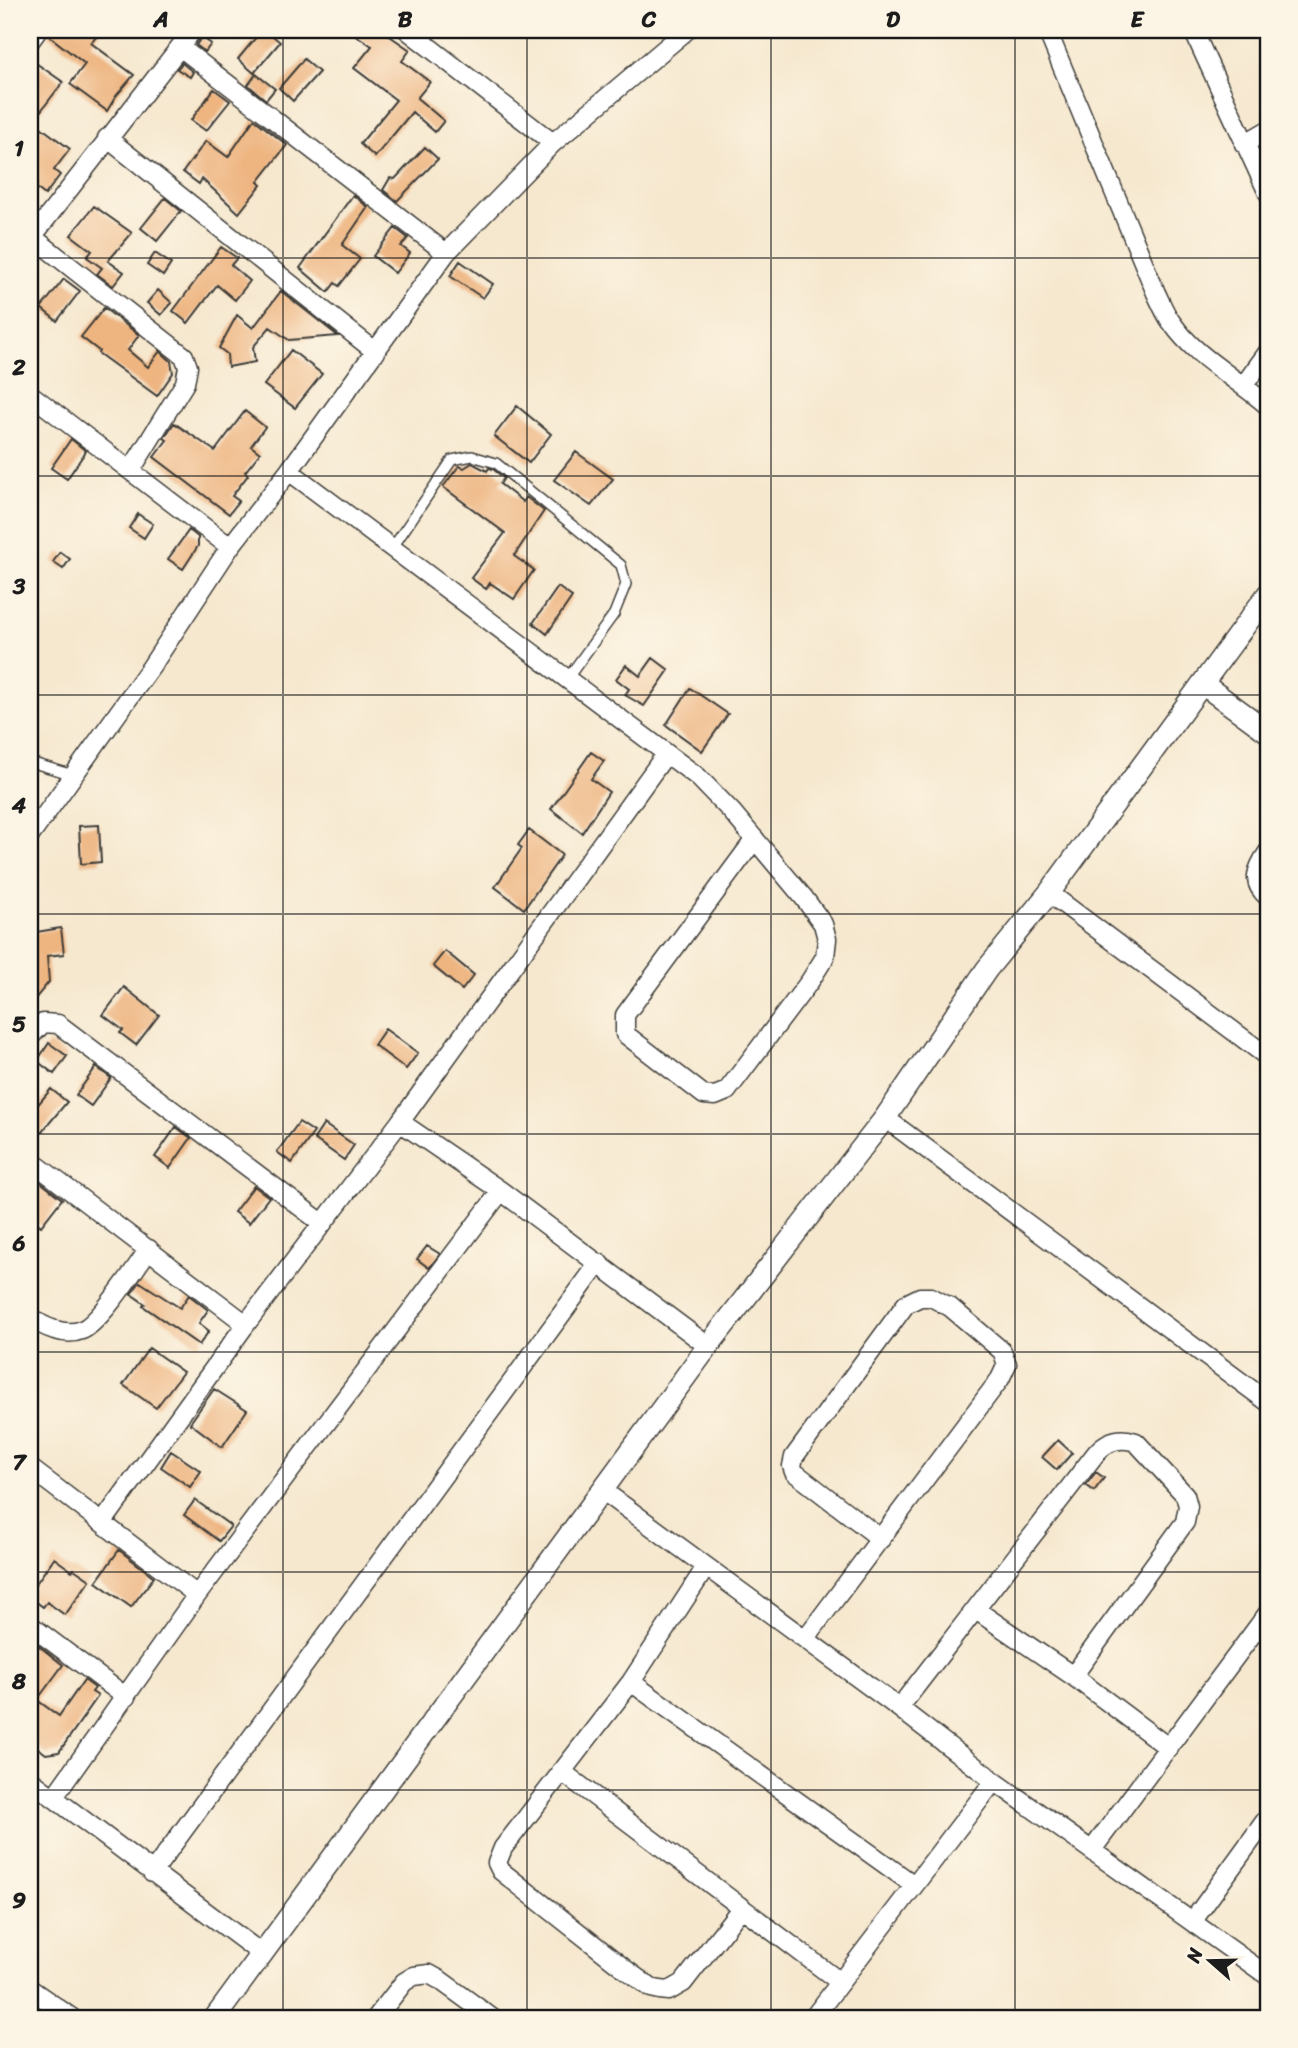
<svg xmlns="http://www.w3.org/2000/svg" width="1298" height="2048" font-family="Sriracha,sans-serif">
	<rect width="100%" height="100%" fill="#fcf5e5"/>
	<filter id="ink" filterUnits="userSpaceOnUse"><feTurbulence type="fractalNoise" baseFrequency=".0143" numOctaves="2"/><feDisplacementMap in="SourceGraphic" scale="14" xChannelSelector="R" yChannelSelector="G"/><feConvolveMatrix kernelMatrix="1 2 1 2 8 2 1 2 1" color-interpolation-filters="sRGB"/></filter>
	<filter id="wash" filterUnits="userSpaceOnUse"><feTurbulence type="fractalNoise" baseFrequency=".00686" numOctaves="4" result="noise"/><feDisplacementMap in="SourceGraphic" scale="28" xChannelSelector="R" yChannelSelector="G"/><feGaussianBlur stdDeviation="1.57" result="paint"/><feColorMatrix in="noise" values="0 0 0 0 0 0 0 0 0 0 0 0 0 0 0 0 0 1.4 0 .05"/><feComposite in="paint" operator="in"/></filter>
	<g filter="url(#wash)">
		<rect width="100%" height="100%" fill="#f6e8cf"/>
		<g id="blocks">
			<path fill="#eeb581" d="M49 30H102L91 43 134 75 116 96 107 111 70 84 85 64 48 35Z
				M262 30H266L280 42 254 73 238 59Z
				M348 30H381L410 50 402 61 430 82 417 98 444 121 435 132 412 112 375 157 360 144 396 100 354 68 372 46Z
				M202 37 211 44 205 52 196 45Z
				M30 59 63 82 30 125Z
				M304 59 319 72 293 101 279 88Z
				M182 63 193 72 190 77 177 69Z
				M256 74 275 89 266 100 248 85Z
				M214 89 230 101 206 131 191 120Z
				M254 119 287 145 258 182 261 185 239 213 202 179 199 184 183 172 206 141 228 157Z
				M38 125 70 149 54 170 60 175 45 195 35 187 37 184 30 179V135Z
				M425 147 438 159 397 201 383 190 390 178 395 179Z
				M353 195 368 207 342 245 360 259 339 286 335 283 328 292 300 268Z
				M165 198 181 211 157 241 141 228Z
				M94 206 132 233 108 261 124 272 113 286 97 274 102 268 87 257 92 251 71 235Z
				M395 228 408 238 401 246 410 253 395 273 373 256Z
				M221 247 237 258 231 265 250 281 235 300 217 285 188 323 173 311Z
				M155 253 171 264 163 276 147 265Z
				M460 261 493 284 483 298 450 276Z
				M64 279 80 291 57 321 41 308Z
				M158 290 172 303 161 315 147 303Z
				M281 291 338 336 289 340 270 327 253 347 255 362 228 367 227 354 219 348 237 315 253 328Z
				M104 308 139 335 128 350 148 367 160 351 171 361 173 373 157 396 98 353 99 351 81 337Z
				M291 350 322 374 295 408 264 385Z
				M517 406 551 434 529 463 494 436Z
				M245 411 265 427 251 446 260 453 245 472 248 475 232 496 239 501 229 514 154 457 167 440 164 438 174 423 215 451Z
				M71 439 86 451 67 479 51 468Z
				M576 452 613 479 591 506 554 480Z
				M472 463 487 471 489 468 493 469 504 478 500 484 523 502 526 497 544 511 514 556 534 570 514 599 490 583 486 589 471 578 505 533 443 487 459 466 464 468Z
				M138 514 153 524 144 538 129 528Z
				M189 530 198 537V546L183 569 168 559Z
				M60 552 70 559 63 569 53 562Z
				M558 587 572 597 547 634 533 623Z
				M653 658 669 670 644 706 625 695 629 689 616 679 626 665 640 676Z
				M690 688 728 714 702 751 666 725Z
				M591 752 604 761 591 779 609 792 582 833 551 809Z
				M99 825 101 862 81 864 79 826Z
				M529 830 562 855 524 909 495 887 522 848 518 845Z
				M61 928 64 954 47 956 49 982 30 1005V933Z
				M445 951 474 975 462 990 433 966Z
				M124 987 159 1015 136 1045 120 1033 123 1030 103 1015Z
				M385 1029 418 1053 406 1069 374 1045Z
				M49 1043 67 1056 54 1074 37 1061Z
				M96 1067 111 1078 91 1106 76 1095Z
				M51 1089 67 1102 41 1133 30 1123V1114Z
				M299 1122 314 1132 292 1163 277 1152Z
				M324 1124 354 1145 344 1160 314 1139Z
				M176 1127 191 1138 170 1168 155 1157Z
				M30 1174 62 1199 41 1226 30 1217Z
				M254 1186 269 1197 249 1223 234 1212Z
				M427 1246 440 1254 429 1268 417 1259Z
				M140 1282 180 1308 189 1295 208 1310 199 1323 209 1331 199 1345 143 1306 145 1304 131 1294Z
				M149 1348 183 1372 156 1408 123 1385Z
				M214 1389 247 1410 222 1447 190 1423Z
				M1058 1440 1072 1453 1057 1470 1042 1457Z
				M171 1451 201 1471 190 1487 161 1467Z
				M1096 1472 1104 1478 1094 1491 1086 1485Z
				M195 1500 231 1526 219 1541 184 1515Z
				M119 1550 154 1577 131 1607 96 1582Z
				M54 1558 72 1571 74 1569 90 1580 65 1615 47 1602 43 1607 30 1597V1592Z
				M30 1639 63 1665 37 1700 59 1716 84 1680 95 1688 92 1692 98 1696 59 1752 46 1754 30 1742Z"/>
		</g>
	</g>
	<g filter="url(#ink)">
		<use href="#blocks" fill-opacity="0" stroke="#3d3b37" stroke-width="2"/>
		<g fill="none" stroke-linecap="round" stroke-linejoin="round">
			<defs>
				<path id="service" d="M393 547 452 460 472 456 496 463 621 565 626 584 614 614 567 679
					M30 762 73 775"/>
				<path id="minor" d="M407 30 553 143
					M1047 30 1156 293C1161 303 1165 314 1172 323 1196 358 1237 378 1268 406
					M1193 30 1268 193
					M30 41 38 30
					M180 47 446 253
					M107 138 376 352
					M1244 144 1268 130
					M30 235 184 356 188 367 185 383 131 470
					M32 237 193 30
					M1244 385 1268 352
					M30 394 230 547
					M289 471 698 777 732 812 804 898 823 924 827 939 825 957 810 981 727 1091 715 1096 704 1095 625 1034V1015L755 839
					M30 836 151 667 230 547 289 471 446 253 553 143 687 30
					M1268 852C1257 868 1250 882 1268 897
					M1049 893 1268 1057
					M30 1037 43 1023 58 1024 322 1223
					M885 1118 1268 1402
					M400 1122 501 1191 708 1346
					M30 1160 246 1324
					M30 1317C43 1327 65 1337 82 1330 100 1323 136 1267 149 1249
					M30 1468 197 1595
					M602 1490 899 1708 994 1781 1268 1976
					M103 1522 246 1324 400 1122 666 754
					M706 1567 631 1682 503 1848 497 1863 501 1871 625 1969 651 1988 660 1990 669 1991 683 1983 742 1907
					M976 1610 1073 1676 1169 1748
					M30 1625 126 1697
					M805 1639 1000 1379 1007 1364 1002 1351 950 1307 931 1297H920L906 1304 794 1457 792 1466 794 1472 881 1539
					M631 1682 914 1885
					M899 1708 1097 1452C1108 1440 1121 1437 1136 1442L1185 1495 1188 1506 1185 1522 1073 1676
					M561 1771 840 1982
					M30 1780 262 1954
					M54 1797 197 1595 501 1191
					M1092 1850 1268 1613
					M152 1873 599 1263
					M1192 1922 1268 1817
					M30 1989 72 2018
					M376 2018 404 1982 414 1976 429 1974 440 1980 492 2018
					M813 2018 994 1781"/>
				<path id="tertiary" d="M1204 685 1268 732
					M215 2018 708 1346 885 1118 987 969 1049 893 1268 594"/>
			</defs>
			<use href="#service" stroke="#3d3b37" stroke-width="12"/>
			<use href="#minor" stroke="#3d3b37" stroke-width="21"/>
			<use href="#tertiary" stroke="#3d3b37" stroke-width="24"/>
			<use href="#service" stroke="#fff" stroke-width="9"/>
			<use href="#minor" stroke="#fff" stroke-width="18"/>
			<use href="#tertiary" stroke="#fff" stroke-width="21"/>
		</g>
	</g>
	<path fill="none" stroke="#1c1c1c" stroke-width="2" stroke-opacity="0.55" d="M283 30V2018M527 30V2018M771 30V2018M1015 30V2018M30 258H1268M30 476H1268M30 695H1268M30 914H1268M30 1134H1268M30 1352H1268M30 1572H1268M30 1790H1268"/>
	<rect width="1298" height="2048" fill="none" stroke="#fcf5e5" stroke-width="77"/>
	<g transform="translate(1210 1961) rotate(290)" stroke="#fcf5e5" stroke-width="5" paint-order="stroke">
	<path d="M0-5L12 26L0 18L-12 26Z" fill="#1c1c1c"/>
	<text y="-10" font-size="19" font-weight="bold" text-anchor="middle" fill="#1c1c1c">N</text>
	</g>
	<rect x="38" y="38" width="1222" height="1972" fill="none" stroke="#1c1c1c" stroke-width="2.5"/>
	<g font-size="23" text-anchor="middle" font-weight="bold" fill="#1c1c1c">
		<text x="161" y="27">A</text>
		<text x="405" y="27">B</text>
		<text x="649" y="27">C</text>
		<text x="893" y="27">D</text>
		<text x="1137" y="27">E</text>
		<text x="19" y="156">1</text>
		<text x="19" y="375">2</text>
		<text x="19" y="594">3</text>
		<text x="19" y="813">4</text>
		<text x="19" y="1032">5</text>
		<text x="19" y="1251">6</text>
		<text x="19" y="1470">7</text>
		<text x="19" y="1689">8</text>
		<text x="19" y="1908">9</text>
	</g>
</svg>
